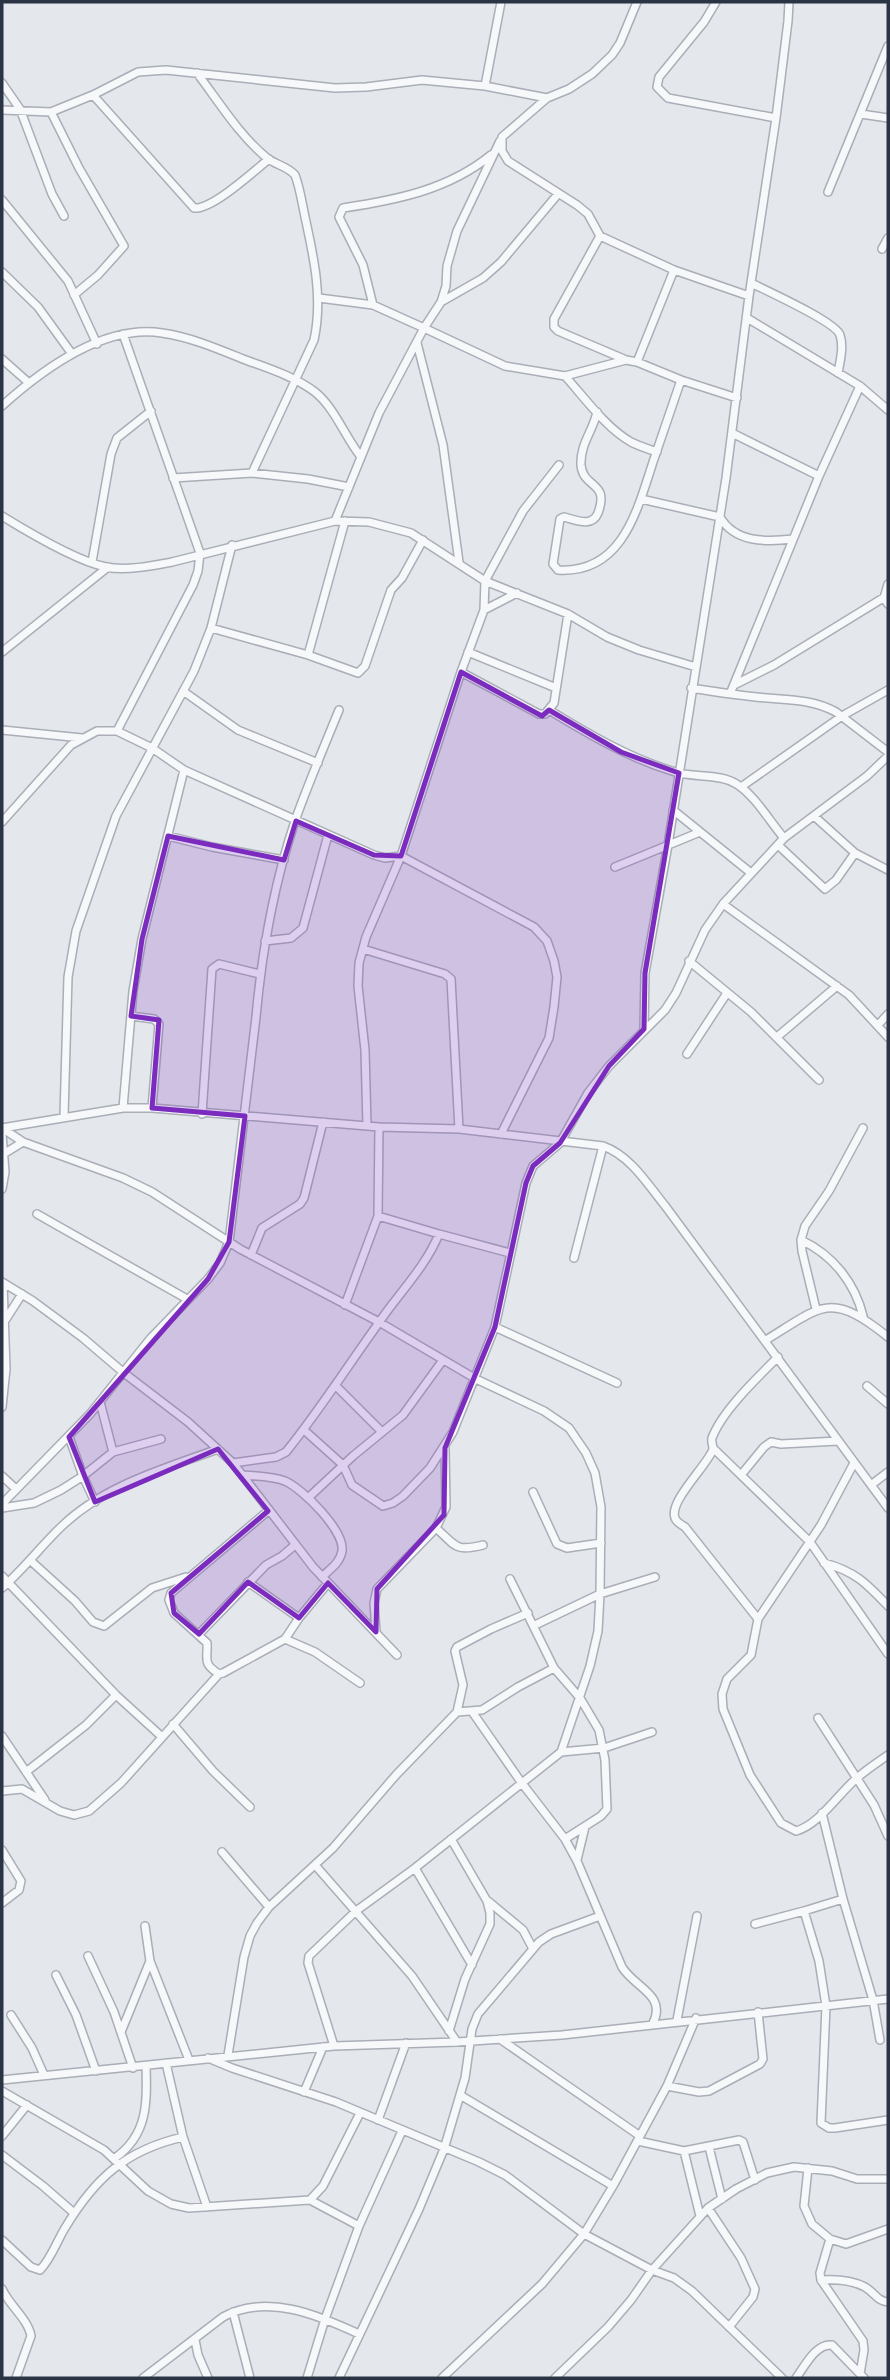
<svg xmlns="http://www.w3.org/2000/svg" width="890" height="2380" font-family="'Alegreya Sans',sans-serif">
	<rect width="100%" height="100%" fill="#e4e7ec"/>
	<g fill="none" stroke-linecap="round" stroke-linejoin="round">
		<defs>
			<path id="minor" d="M637 2 620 43 612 55 592 74 569 89 547 98 502 137V151L508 161 577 205 588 214 600 236 674 270 749 296
				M716 2 704 22 659 77 657 87 668 98 776 118
				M197 73C219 102 239 135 267 158 276 165 287 166 295 175 300 188 302 203 305 217 314 258 323 299 314 340L252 473
				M2 83 20 109 52 194 64 216
				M485 86 501 2
				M93 95 194 208C212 210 254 171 269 159
				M2 110 51 112 93 95 138 72 166 70 335 88 366 87 422 80 485 86 547 98
				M51 112 79 168 124 246 98 275 74 295
				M861 114 888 118
				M828 192 888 46
				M2 200 68 281 97 344
				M600 236 554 319V327L558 331 624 359
				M882 249 888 238
				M2 272 38 307 72 354
				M751 283C767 291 836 322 840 335 844 347 840 361 838 373
				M319 298 373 305 424 328 441 302 446 286 447 266 457 231 500 141
				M441 302 483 278 501 262 558 194
				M373 305 363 265 339 217 343 208C396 200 448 190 491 155
				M747 318 860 386 888 410
				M417 343 443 445 459 562
				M2 359 29 383
				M637 362 674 270
				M565 376C584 397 606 428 631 442 639 446 648 449 657 452
				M2 406C42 370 104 324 162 333 190 337 216 348 243 359 267 368 294 376 315 392 335 408 345 437 361 457
				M597 412C593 431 580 444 581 465 583 489 610 481 598 513 592 528 576 520 564 517L560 519 553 564 558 570C622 574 637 511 653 462 662 435 672 407 681 380
				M732 433 819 476
				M173 478 252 473 308 479 349 487
				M641 499 720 517C735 543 766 542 793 539
				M2 516C28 532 76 561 106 567 126 571 151 566 172 562L335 521 369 522 411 533 485 581 568 614 607 637 639 650 696 667
				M335 521 379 413 424 328 505 366 565 376 626 360 637 362 681 380 737 398
				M92 562 111 454 117 438 151 411
				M888 584 884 598 888 604
				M484 610 517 593
				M211 628 308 655 358 673 365 666 391 590 402 578 423 540
				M2 652 108 567
				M468 652 556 688
				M308 655 345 521
				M461 672 539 714H545L554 703 568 614
				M734 685 774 665 888 595
				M691 688C716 692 742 696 767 698 792 700 814 700 836 712L888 752
				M183 691 238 730 318 763
				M730 694 819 476 860 386
				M549 710C590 735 629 758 675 772 695 778 721 773 738 785 755 796 771 823 784 838
				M2 730 82 738
				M117 731 193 585 198 571 200 553 123 334
				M741 787 842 716 888 690
				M673 810 751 873
				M814 816 855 853 888 870
				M2 822 71 745 97 731H117L152 748 184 770 374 855 385 858 401 856 534 927 547 941 554 961 557 977 554 1007 549 1038 501 1134
				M168 836 212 847 284 860
				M778 845 825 889 836 880 855 853
				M615 867 700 832
				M723 904 849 995 888 1037
				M265 941 291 938 303 928 328 835
				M363 949 445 974 451 979 459 1129
				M689 961 751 1012 819 1080
				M131 1016 154 1019 159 1024 152 1108
				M878 1025 888 1014
				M644 1029 645 973 668 845 726 478 749 296 776 118 788 21 789 2
				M777 1037 837 986
				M687 1054 727 993
				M123 1108 133 991 142 939 184 770
				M202 1114 212 969 219 964 260 974
				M64 1116 68 977 76 931 116 816 194 671 211 628 232 545
				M367 1126 365 1050 358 986 359 963 366 937 401 856 461 672 484 610 485 581 523 511 559 465
				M379 1127 378 1216 439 1234
				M2 1128 23 1142 123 1178 152 1192 240 1249 379 1322 476 1379 544 1411 569 1428 586 1453 595 1473 601 1507 600 1594 598 1631 590 1666 561 1752 415 1868 356 1911 309 1956 308 1963 334 2046
				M2 1128 123 1108H152L379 1127 459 1129 603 1146C631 1156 648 1185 666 1207L888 1508
				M2 1134 5 1172 2 1189
				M5 1153 23 1142
				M37 1214 187 1299
				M801 1240C833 1255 855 1283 863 1316
				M251 1255 262 1228 300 1204 304 1198 323 1122
				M574 1258 603 1146
				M2 1282 33 1301 83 1338 124 1373 188 1422 233 1463 313 1567 397 1655
				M345 1305 378 1216
				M816 1309 802 1251 801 1240 805 1226 829 1191 863 1128
				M6 1319 22 1294
				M495 1327 617 1383
				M766 1340C823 1305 830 1291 888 1337
				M336 1386 381 1431
				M867 1386 888 1404
				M100 1402 113 1452
				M2 1407 6 1369 3 1283
				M304 1430 343 1465 352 1485 383 1506 393 1503 403 1496 430 1468 453 1432 495 1327 526 1183 533 1166 560 1143 588 1093 609 1066 665 1010 676 993 705 930 723 904 784 838 867 776 888 756
				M69 1437 83 1476 95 1502
				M713 1448 810 1542 888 1654
				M233 1463 276 1457 286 1452C319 1411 347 1367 378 1324 398 1294 425 1268 439 1234L510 1253
				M854 1463 821 1525 758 1619 751 1655 727 1679 722 1694 723 1709 750 1775 781 1823 796 1831C819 1825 839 1793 857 1778 867 1769 878 1762 888 1755
				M242 1475C255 1476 272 1476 285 1481 303 1489 345 1531 342 1551 340 1563 330 1569 322 1577
				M741 1475 764 1447 771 1442 781 1444 838 1441
				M2 1476 16 1489
				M871 1485 888 1472
				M533 1492 557 1544 567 1548 601 1543
				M308 1498 353 1456 403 1415 443 1360
				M2 1504 90 1414 150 1339 208 1279 220 1263 229 1242 256 1017C262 951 274 884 295 821 308 784 324 747 339 710
				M2 1508 34 1503 61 1490 83 1476 113 1452 161 1439
				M268 1511 171 1593 169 1600 174 1613 207 1643C208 1660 202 1663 219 1674L223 1673 285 1639 299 1618 328 1583
				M436 1528C456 1546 455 1552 483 1545
				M31 1561 75 1601 93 1622 104 1626 152 1588 186 1577
				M824 1563C855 1571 867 1584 888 1606
				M2 1576 116 1695 161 1736
				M510 1579 554 1668 580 1698 599 1730 605 1760 607 1809 601 1816 565 1839
				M248 1582 299 1618
				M2 1588C24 1569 41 1546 62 1526 105 1485 164 1469 218 1449
				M758 1619 685 1527C682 1525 678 1523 676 1520 665 1504 709 1464 713 1449 713 1445 711 1442 712 1438 722 1411 757 1378 778 1357
				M535 1625 600 1594 655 1577
				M376 1632 374 1603 377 1589 436 1528 446 1507 445 1449
				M199 1634 266 1565 282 1556 295 1545
				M285 1639 315 1652 360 1683
				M457 1712 482 1710 518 1687 554 1668
				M473 1713 521 1782 565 1839 577 1861 622 1967C635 1988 667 1995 653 2023
				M818 1718 874 1805 888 1836
				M173 1724 213 1771 250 1807
				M2 1736 45 1800
				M561 1752 604 1748 652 1732
				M26 1772 86 1725 116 1695
				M2 1791 22 1789 60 1811 74 1815 89 1811 121 1783 219 1674
				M822 1813 843 1899 873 2000 880 2040
				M2 1850 21 1881 19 1890 2 1903
				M222 1852 269 1907
				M577 1860 585 1827
				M315 1865 412 1976 457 2042
				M415 1868 472 1965
				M843 1899 804 1911 819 1961 826 2006 821 2123 829 2128H835L888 2120
				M488 1901 523 1930 532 1947
				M755 1924 804 1911
				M145 1926 150 1961 189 2060
				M88 1956 114 2012 133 2068
				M56 1975 76 2015 96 2071
				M11 2015 32 2048 44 2075
				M677 2020 697 1916
				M449 2031 465 1979 490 1924V1913L487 1901 451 1839
				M121 2032 150 1961
				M500 2039 640 2136
				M228 2055 244 1957 250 1936 257 1923 269 1907 333 1848 396 1775 457 1712 463 1685 455 1651 457 1647 491 1629 528 1613
				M208 2058 232 2068 336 2102 479 2162 505 2175 584 2234 652 2270 674 2278 692 2291 782 2378
				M166 2063 183 2137 207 2207
				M2 2080 334 2046 457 2042 562 2035 888 1999
				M667 2086 699 2092 709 2091 760 2064 763 2059 758 2012
				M2 2091 104 2150 148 2191 171 2204 189 2208 310 2200 323 2186 360 2113
				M304 2092 323 2047
				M460 2095 613 2186
				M378 2120 406 2043
				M2 2136 27 2105
				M638 2141 684 2151 739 2140 743 2142 755 2180
				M709 2147 722 2199
				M684 2151 700 2216
				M2 2155 43 2186 74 2213
				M115 2158C148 2135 147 2103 146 2066
				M808 2168 804 2206 812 2224 830 2239 846 2244 888 2229
				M310 2200 359 2226
				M708 2208 741 2258 755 2289 753 2297 729 2327
				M830 2239 820 2273 821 2280 863 2341 864 2350 860 2374
				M2 2240 31 2267 40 2270C51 2259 57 2241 65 2228 95 2178 126 2150 183 2137
				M821 2280C836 2279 852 2280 865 2287 875 2293 877 2301 888 2302
				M2 2289C9 2305 28 2319 31 2336L16 2378
				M233 2312 250 2378
				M195 2340 198 2355 208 2378
				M143 2378 223 2317C267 2293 318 2315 359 2334
				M307 2378 325 2319 359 2226 402 2131
				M339 2378 419 2209 444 2149 465 2078 472 2029 478 2014 539 1942 551 1934 600 1916
				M442 2378 542 2284 584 2234 613 2186 667 2086 696 2018
				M555 2378 608 2327 631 2300 652 2270 708 2208 736 2189 767 2173 794 2167 832 2171 857 2179H888
				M796 2378C805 2366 816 2343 832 2345L864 2378"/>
		</defs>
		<use href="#minor" stroke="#a9aeb7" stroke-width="10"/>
		<use href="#minor" stroke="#f7f8fa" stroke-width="7"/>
	</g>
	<path fill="#7b2cbf" fill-opacity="0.2" stroke="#7b2cbf" stroke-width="5" stroke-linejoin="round" d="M461 672 542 716 549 710 621 752 679 773 645 973 644 1029 609 1066 560 1143 533 1166 526 1183 495 1327 445 1448 444 1515 377 1589 376 1632 328 1583 299 1618 248 1582 199 1634 174 1613 171 1593 268 1511 218 1449 95 1502 69 1437 208 1279 229 1242 245 1116 152 1108 159 1020 131 1016 142 939 168 836 284 860 296 821 374 855 401 856Z"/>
	<rect width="890" height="2380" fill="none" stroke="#2b3445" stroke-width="7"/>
</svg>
